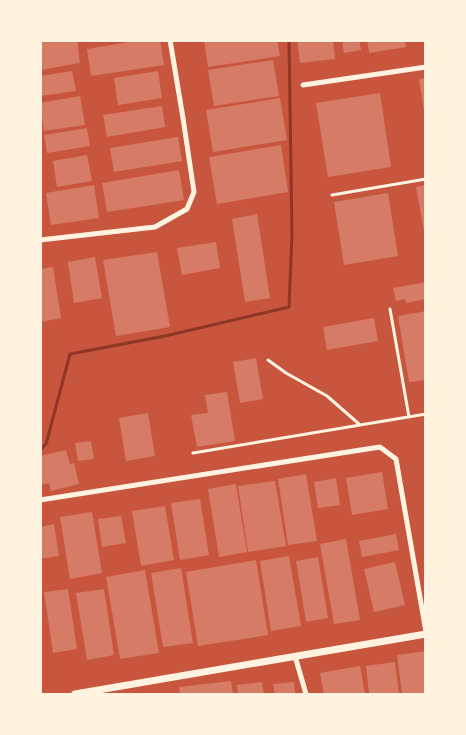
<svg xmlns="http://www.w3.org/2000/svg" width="466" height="735" font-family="Barlow,sans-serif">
	<rect width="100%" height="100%" fill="#c8553d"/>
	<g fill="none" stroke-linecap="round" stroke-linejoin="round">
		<path stroke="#8f3625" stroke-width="3" d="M40 450 46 444 70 354 165 336 289 307 292 235 289 40"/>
	</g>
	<path fill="#d67c66" d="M49 40H77L80 63 40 70V42Z
		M142 40H160L164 65 91 76 87 49Z
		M204 40H277L280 56 208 67Z
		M297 40H333L335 59 300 63Z
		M342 40H359L361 50 344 53Z
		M367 40H405L406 47 369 53Z
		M273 60 279 96 214 106 208 70Z
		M72 71 76 91 40 96V76Z
		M158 71 162 98 118 105 114 78Z
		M426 78V111H424L419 79Z
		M380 93 391 167 328 177 316 103Z
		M80 96 85 125 44 131 40 103Z
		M280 98 287 140 213 152 206 110Z
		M162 106 165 127 107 137 103 115Z
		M87 128 90 146 47 153 44 135Z
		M178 137 182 161 114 172 110 148Z
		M281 145 288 192 217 204 209 157Z
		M87 155 92 181 57 187 53 161Z
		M179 170 184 200 107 212 102 183Z
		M94 185 99 218 51 225 46 193Z
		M426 185V231H424L416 187Z
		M388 193 398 256 344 265 334 202Z
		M257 214 270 298 245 302 232 219Z
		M216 242 220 268 182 275 177 248Z
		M157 252 170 327 116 336 103 260Z
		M95 257 102 298 74 303 68 262Z
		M53 267 61 318 40 322V269Z
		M426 282V299L406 303 405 299 396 301 393 288Z
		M426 311V380L409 382 398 316Z
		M374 318 378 341 327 350 323 327Z
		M256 358 263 399 240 403 233 362Z
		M227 392 235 441 197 447 191 415 208 413 205 395Z
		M148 413 155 456 126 461 119 418Z
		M91 441 94 459 78 461 75 443Z
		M66 450 70 464 74 463 79 484 51 491 49 483 40 485V456Z
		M382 472 388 509 352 515 346 478Z
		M306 474 317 541 288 545 278 479Z
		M336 478 340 505 318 508 314 482Z
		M275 481 286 546 248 552 238 486Z
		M236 484 247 552 219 557 208 489Z
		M200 499 209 555 180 560 171 503Z
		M165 506 174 560 141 566 132 511Z
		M92 512 102 573 70 579 60 517Z
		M121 516 126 543 102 547 98 519Z
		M54 524 59 556 40 559V527Z
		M396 534 399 550 362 557 359 541Z
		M346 539 360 620 334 624 320 544Z
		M289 556 301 626 271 631 260 561Z
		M318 557 328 618 306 622 296 561Z
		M256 560 268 635 198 646 186 572Z
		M395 562 405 605 374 612 364 569Z
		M181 568 193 643 163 647 151 573Z
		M145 570 159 653 120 659 106 577Z
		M68 589 77 649 53 653 44 592Z
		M104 589 114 655 87 660 76 593Z
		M426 651V694H402L397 655Z
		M395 662 399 694H369L366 666Z
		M360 666 365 694H324L320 673Z
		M231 681 233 694H180L179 687Z
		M262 682 264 694H238L237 685Z
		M294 682 295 694H275L273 684Z"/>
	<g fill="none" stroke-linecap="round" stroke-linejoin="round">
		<path stroke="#fff3e0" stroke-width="3" d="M332 195 426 179
			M390 309 409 417
			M268 360 286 373 327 396 359 424
			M193 453 426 414"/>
		<path stroke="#fff3e0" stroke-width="5" d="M303 85 426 67
			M40 240 155 227 187 209 194 192 183 118 170 40
			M40 500 380 447 396 459 426 632
			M295 656 306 694"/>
		<path stroke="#fff3e0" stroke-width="7" d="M75 694 426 634"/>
	</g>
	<rect width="466" height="735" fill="none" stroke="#fff3e0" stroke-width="84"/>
</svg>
